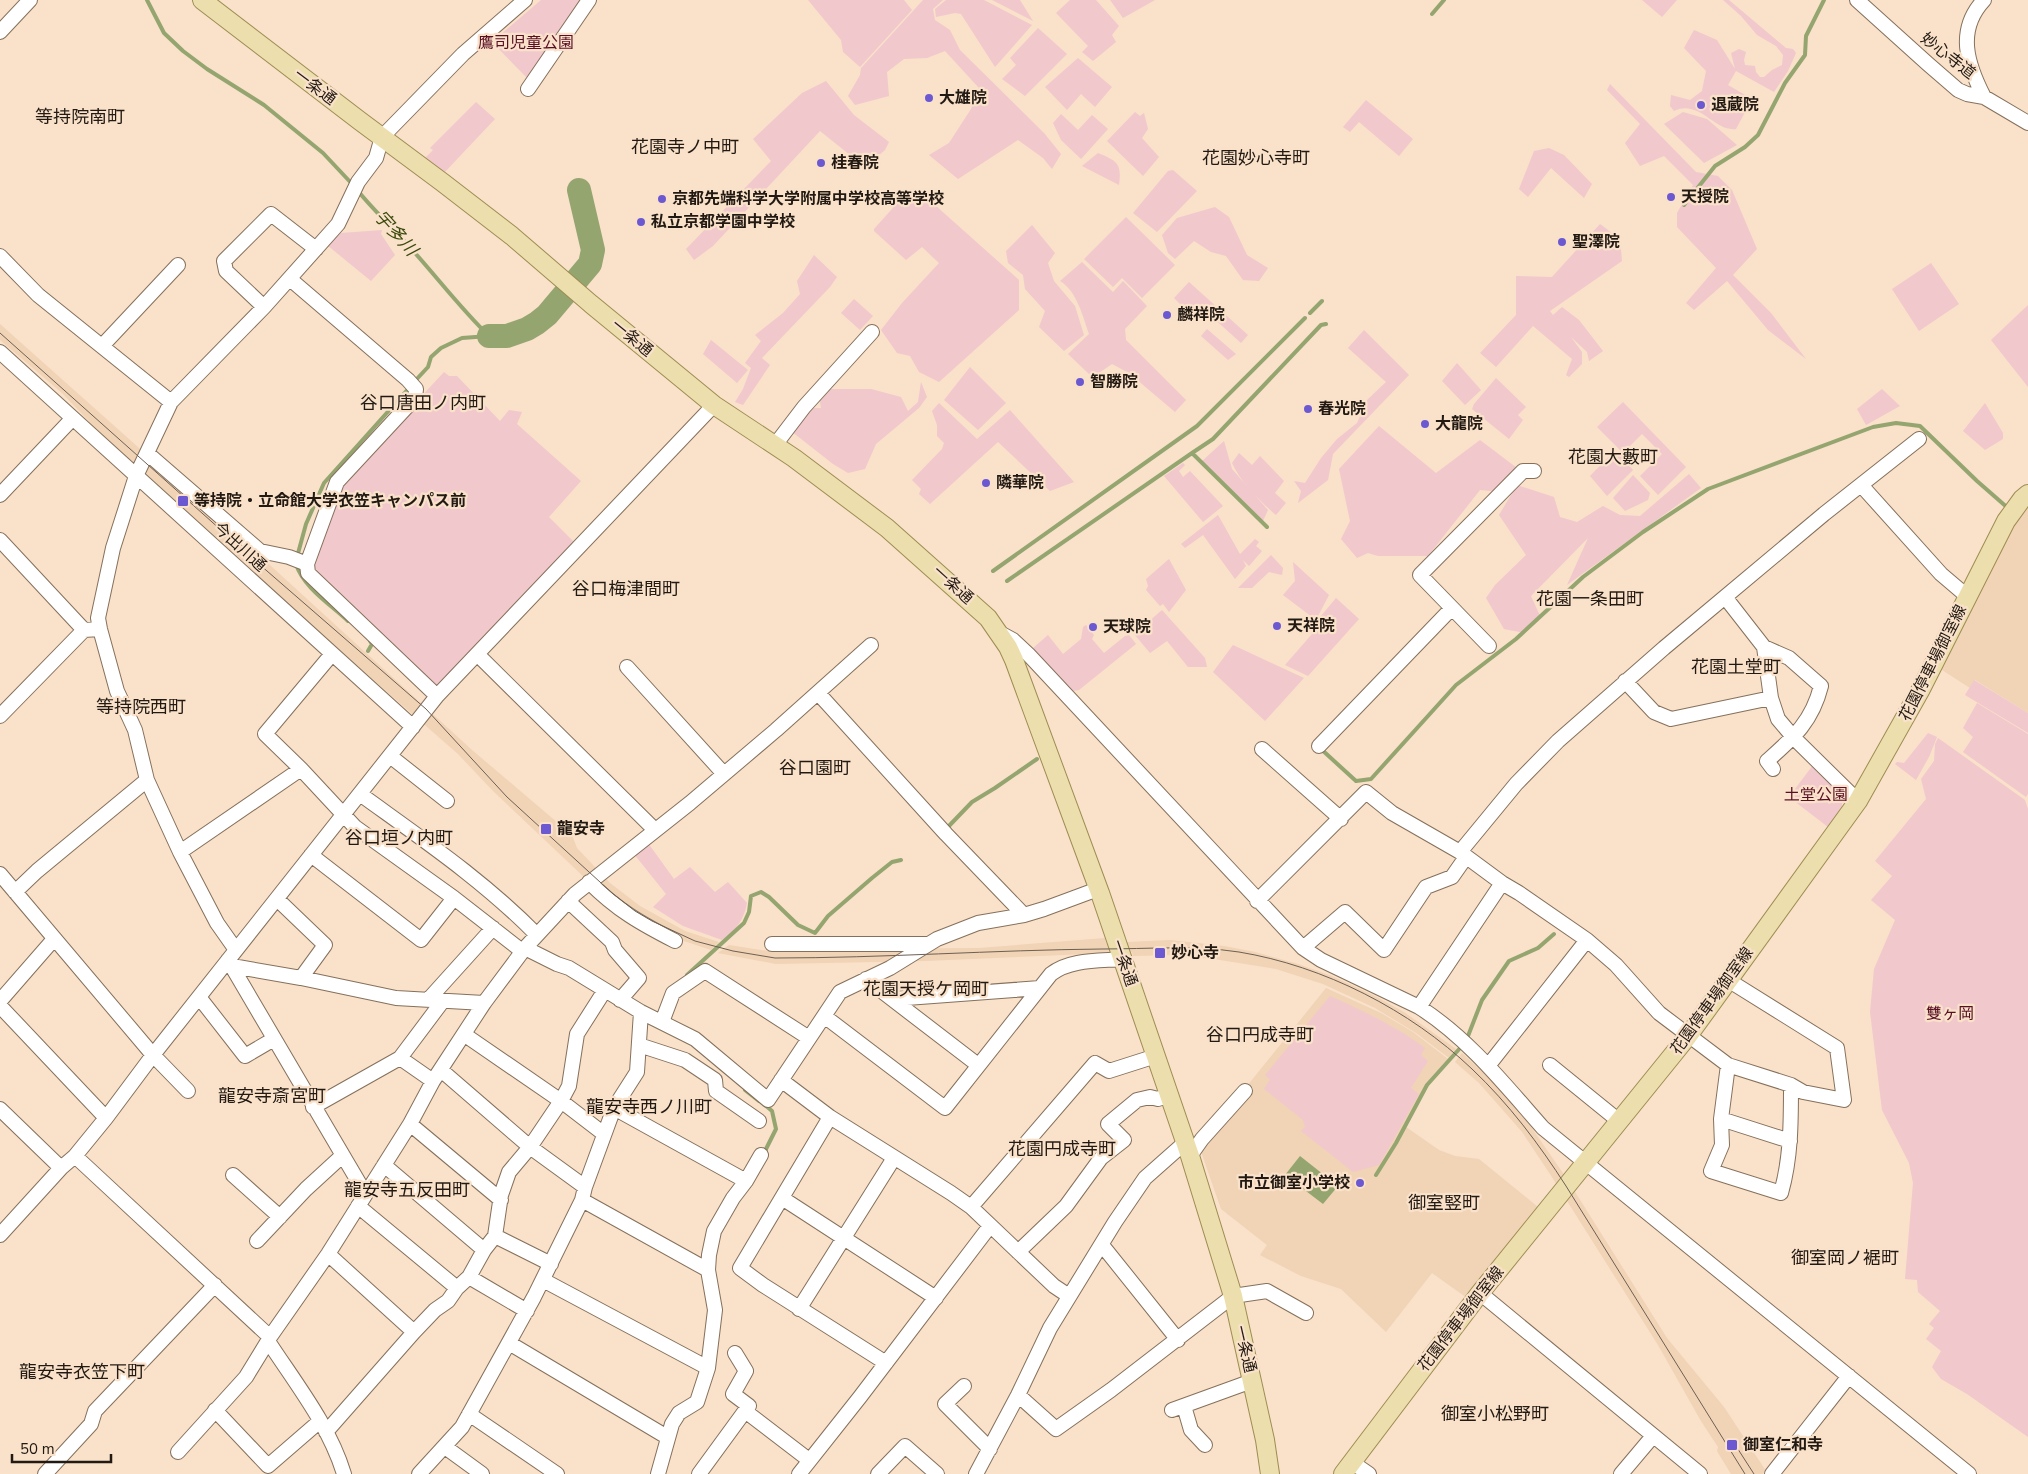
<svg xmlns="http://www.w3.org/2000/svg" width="2028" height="1474" font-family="'Nunito Sans','Noto Sans JP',sans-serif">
	<rect width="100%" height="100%" fill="#f9e1ca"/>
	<path fill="#f1d3b6" d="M0 324 259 555 472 750 572 835 577 848 610 883 640 906 685 931 719 942 711 950 684 941 652 926 585 878 493 791 458 754 146 481 62 393 0 340Z
		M2028 505V713L1975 680 1970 688 1939 668 2020 512Z
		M1105 938 1106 943 1170 940 1224 946 1255 952 1298 964 1332 976 1373 995 1404 1012 1456 1049 1449 1058 1416 1033 1375 1008 1323 984 1276 969 1220 960 1174 955 1133 956 1132 952 925 961 776 964 718 953 729 945 768 951 793 952 829 949 979 948Z
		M1326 988 1381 1013 1413 1032 1448 1059 1432 1079 1406 1127 1439 1150 1455 1156 1479 1159 1538 1207 1467 1298 1432 1273 1386 1332 1341 1289 1301 1276 1260 1255 1267 1245 1221 1209 1196 1137 1218 1110 1227 1104 1247 1086Z
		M1462 1053 1499 1087 1529 1124 1565 1176 1667 1338 1724 1407 1766 1471 1762 1474H1731L1717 1451 1718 1447 1701 1421 1658 1345 1550 1174 1522 1132 1502 1109 1479 1083 1455 1062Z"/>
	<path fill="#f1c8cc" d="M541 0H584L528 79 492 42Z
		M808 0H904L912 10 860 67 843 52 841 40Z
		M923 0H943L933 9 935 20 950 30 960 50 1044 133 1061 154 1052 169 1043 158 1018 140 958 179 929 155 949 143 971 109 979 88 945 51 927 58 904 59 887 72 889 96 855 105 848 96 860 75 861 68Z
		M946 0H984L1032 25 995 67 961 14 955 13 936 17 935 9Z
		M992 0H1020L1033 21Z
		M1070 0H1096L1119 26 1112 35 1116 42 1093 61 1082 52 1088 46 1056 13Z
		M1110 0H1155L1123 18Z
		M1642 0H1677L1662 17Z
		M1723 0H1729L1786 48 1793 49 1796 53 1788 71 1774 92 1736 71 1728 85 1752 99 1736 129C1714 132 1700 99 1674 111L1670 106 1671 95 1690 100 1702 91 1706 71 1684 48 1694 30 1717 40 1735 69 1731 53 1739 49 1746 52 1744 60 1745 65 1755 66 1756 72 1760 77H1764L1772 70 1782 65 1783 55 1776 46 1757 35 1741 16Z
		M1038 28 1067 54 1025 96 1002 79 1016 65 1010 58Z
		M1078 58 1112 87 1095 107 1081 94 1067 110 1045 87Z
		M826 81 854 115 889 142 885 150 865 167 820 131 713 246 694 260 686 249 771 161 753 139 802 93Z
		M1610 84 1696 172 1718 176 1732 190 1757 249 1733 275 1771 313 1806 359 1768 330 1727 281 1694 310 1686 303 1716 268 1677 227V213L1693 185 1664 156 1640 166 1625 143 1640 124 1607 90Z
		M1366 100 1413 139 1399 156 1359 122 1350 132 1343 127Z
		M476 102 495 119 443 174 423 160 433 150 430 148Z
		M1135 112 1140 116 1144 113 1148 129 1142 138 1159 157 1143 176 1107 141Z
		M1683 112 1707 119 1737 145 1704 163 1664 124Z
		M1061 114 1078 130 1092 115 1108 129 1081 159 1061 140 1053 123Z
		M1549 148 1564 155 1592 184 1584 198 1551 168 1528 197 1519 189 1534 151Z
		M1098 153C1117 161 1122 163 1119 185L1082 166Z
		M1173 170 1197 191 1157 232 1133 213 1168 171Z
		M917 189 1019 280V310L939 382 919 372 910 356 897 353 881 330 902 303 939 263 922 247 906 260 874 231V229L909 190Z
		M1215 207 1229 217 1247 255 1268 268 1259 281 1243 280 1226 256 1211 252 1194 241 1175 259 1168 253 1162 235 1177 218Z
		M1126 217 1175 265 1142 298 1122 278 1113 287 1084 259Z
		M1600 224 1620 239 1622 261 1550 311 1553 315 1562 307 1579 320 1603 351 1589 361 1587 352 1571 337 1582 352V364L1569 377 1566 375 1572 359 1533 326 1496 367 1480 353 1516 315V276L1552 277Z
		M1032 225 1055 253 1048 263 1054 281 1075 306 1084 335 1064 351 1039 327 1045 311 1025 289 1023 275 1008 263 1006 251Z
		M382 230 381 234 395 255 371 281 327 245 341 233Z
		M814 255 837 277 830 287 762 358 770 365 743 405 735 402 743 389 751 368 745 363 761 341 755 335 783 313 800 294 797 281Z
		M1082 262 1113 292 1123 281 1147 306 1125 329 1126 340 1186 400 1175 412 1129 373 1112 364 1096 375 1089 374 1068 354 1089 334C1083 317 1077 291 1060 281Z
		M1931 263 1959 304 1919 331 1892 289Z
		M1189 282 1248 335 1241 343 1201 307 1193 317 1174 298Z
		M854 299 873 316 860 330 841 313Z
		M2028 305V387L1991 340Z
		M1207 329 1236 354 1228 360 1201 336Z
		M1364 330 1409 375 1333 454 1328 480 1298 503 1301 491 1294 481 1305 483 1321 458 1337 439 1357 423 1367 400 1386 382 1348 348Z
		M711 340 748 370 737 383 703 354Z
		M1457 363 1481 390 1465 405 1442 381Z
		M970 367 1006 403 978 430 944 400Z
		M444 372 449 376H457L500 421 509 410 522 412 517 424 581 481 549 517 574 542 439 686H430L312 572V563L343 481Z
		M1496 378 1526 407 1518 415 1523 420 1509 439 1472 409 1474 404Z
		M921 382 927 397 919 408 876 444 865 469 848 473 833 464 791 431 809 408H821L819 396 826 389H871L901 397 908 411 918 402Z
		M1882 389 1900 406 1866 425 1857 409Z
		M1623 402 1686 467 1658 495 1640 476 1662 454 1642 434 1623 453 1597 427Z
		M939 403 977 439 1010 410 1074 482 1050 491 998 442 930 504 919 494 921 489 912 480 942 449 944 443 937 436V425L932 411Z
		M1985 403 2003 433V439L1985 450 1963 431Z
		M1379 426 1436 473 1480 440 1517 468 1501 492 1480 490 1428 556H1378L1368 553 1357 558 1341 539 1350 521 1339 469Z
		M1224 441 1232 469 1268 510 1262 523 1201 462Z
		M1615 450 1633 470 1607 496 1590 476Z
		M1239 453 1252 465 1260 456 1284 481 1275 493 1286 503 1276 515C1260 501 1241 483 1232 463Z
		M1183 463 1185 465 1179 471 1183 477 1190 471 1223 506 1203 522 1164 476Z
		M1689 474 1701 488 1567 585 1588 538 1531 596 1541 618 1525 633 1504 629 1486 598 1495 585 1526 555 1499 515 1517 485 1554 497 1560 517 1577 522 1603 506 1620 515 1640 516Z
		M1633 475 1650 493 1648 500 1625 511 1613 498Z
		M1218 515 1240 554 1255 539 1259 542 1256 546 1262 551 1249 566 1243 560 1246 566 1235 579 1203 535 1185 548 1181 544Z
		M1271 555 1283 568 1282 575 1269 572 1252 588H1238Z
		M1169 559 1186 590 1169 612 1163 604 1160 606 1146 590 1148 586 1146 579Z
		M1293 562 1329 595 1316 620 1283 595 1295 581Z
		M1336 598 1359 619 1308 676 1285 665 1312 634 1310 629Z
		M1162 610 1205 658 1207 667H1188L1167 641 1150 653 1134 634Z
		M1086 625 1094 635 1092 639 1104 653 1125 636 1129 635 1136 644 1079 690 1073 691 1033 648 1048 635 1063 654 1081 639 1083 627Z
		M1233 645 1304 678 1265 721 1213 672Z
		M1974 680 2028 713V733L1965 695Z
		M1977 703 2028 734V794L2026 797 1963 752 1973 737 1963 728Z
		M1928 733 1937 737 1929 757 1916 780 1895 764 1897 762 1904 763Z
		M1938 738 2025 800 2028 809V1437L1967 1394 1941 1379 1932 1367 1941 1351 1926 1339 1934 1328 1929 1324 1940 1311 1918 1292 1917 1280 1905 1279 1913 1183 1909 1163 1882 1110 1870 1012 1874 969 1895 920 1871 900 1892 876 1875 861 1926 799 1921 779 1934 761 1935 744Z
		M1813 765 1842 794V807L1828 827 1789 797Z
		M648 843 674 879 690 867 715 892 728 882 747 903C744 920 736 930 722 940L683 926 653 907 666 894 634 854Z
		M1330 996C1363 1011 1396 1026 1425 1048L1421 1055 1428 1061 1411 1088 1419 1094 1379 1165 1353 1172 1301 1131 1305 1127 1303 1120 1264 1089 1270 1080 1265 1075Z"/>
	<path fill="#94a56f" d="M1300 1156 1338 1186 1323 1204 1285 1175Z"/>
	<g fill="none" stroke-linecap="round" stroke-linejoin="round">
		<path stroke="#94a56f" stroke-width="4" d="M147 0 164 33 183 51 207 69 264 105 323 153 354 186
			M1432 14 1444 0
			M358 191C376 213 397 232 415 253 440 281 462 310 489 336
			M1684 205 1715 166 1745 147 1758 135 1785 83 1805 55 1806 36 1824 0
			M1310 313 1322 301
			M414 382 428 367 431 357 441 348 462 338 489 336
			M1267 527 1192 453 1213 439 1321 325 1326 324
			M297 557 306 524 324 483 410 387
			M296 564C304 588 330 604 348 621
			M993 571 1197 426 1305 318
			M1007 581 1192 453
			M368 651 372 644 370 641
			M1321 749 1356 781 1371 779 1456 685 1516 639 1583 577 1643 532 1708 489 1873 427 1896 423 1920 426 1977 481 2009 509
			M947 828 972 802 995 788 1037 759
			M687 975 744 923 749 912 751 896 761 892 769 897 798 925 815 933 828 916 872 878 892 862 901 860
			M1468 1036 1482 1000 1509 961 1538 948 1554 934
			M745 1090 759 1101
			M764 1153 776 1129 772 1111 765 1105
			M1376 1175 1396 1143 1427 1085 1461 1047"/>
		<path stroke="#94a56f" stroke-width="24" d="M489 336H507L527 329 537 323 547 315 590 264 593 250 579 190"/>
		<defs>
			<path id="minor" d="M1857 0 1928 64 1958 90 1967 94 1984 97 2028 123
				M1984 0C1956 30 1967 64 1984 97
				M0 32 30 0
				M528 89 589 0
				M0 256 38 295 171 402 136 476 113 548 98 618 100 629 117 691 135 730 147 780 180 852 217 923 236 950
				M264 307 226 271 224 261 271 214 316 249
				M102 346 178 265
				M0 352 413 727
				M171 402 264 307 338 224 358 182 376 158 382 137 463 54 525 0
				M775 445 804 407 872 332
				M147 453 260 551 289 557 307 564 337 482 415 398 416 389 408 380 290 279
				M1861 485 1941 574 1968 597
				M0 495 72 419
				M0 540 84 630 100 629
				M307 564 308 573 437 696
				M1725 597 1764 647 1771 698 1778 719 1794 738 1858 801
				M1000 633 1013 640 1028 654 1303 948 1321 960 1419 1007C1468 1038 1505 1085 1543 1128L1969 1474
				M1489 646 1420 575 1523 471H1534
				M1764 647 1789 658 1821 686C1812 722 1793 738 1767 761L1773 769
				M332 654 265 734 301 769 355 827 454 898 522 951
				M477 654 655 830
				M627 667 724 774
				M1625 681 1654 712 1671 719 1771 698
				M818 693 946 834 1024 915
				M0 716 84 630
				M1319 746 1452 608
				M1262 749 1341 819
				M390 756 447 801
				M360 794C422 839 483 880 537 935
				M180 852 301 769
				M1460 852 1516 784 1558 741 1664 648 1824 514 1919 439
				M311 855 421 940 454 898
				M0 874 153 1055 188 1091
				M589 882C617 910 640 923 675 941
				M15 892 37 871 147 780
				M277 899 325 945 301 978
				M568 901 612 942 615 950 639 978 620 1000
				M1257 901 1366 792 1392 813 1460 852 1502 883 1519 893 1587 940 1616 965 1659 1013 1728 1065 1791 1085 1803 1092 1844 1100 1837 1048 1728 980
				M772 944H926
				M525 948 557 964 569 968 641 1012 695 1039 768 1100 840 992 890 968 937 939 978 923 1024 915 1044 909 1098 889
				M1303 948 1345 912 1384 950 1426 887 1452 877 1466 857
				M228 960 365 1193
				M232 966 301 978 396 998 484 1003
				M866 979 978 1065
				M199 997 245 1056 274 1039
				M893 999 1040 988
				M428 1000 493 928
				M0 1001 54 939
				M0 1006 106 1118
				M1419 1007 1502 883
				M824 1016 945 1108 1051 974C1070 959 1099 961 1123 959
				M662 1022 673 993 705 971 809 1038
				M465 1035 561 1101 604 1134
				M639 1045 685 1060 715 1080 716 1091 759 1121
				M400 1058 433 1081
				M1550 1065 1619 1121
				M1728 1065 1721 1119 1722 1145 1711 1171 1781 1193C1791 1158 1791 1122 1791 1085
				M1488 1066 1587 940
				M441 1070 530 1147 585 1187
				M781 1080 830 1117 951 1193 971 1207 1054 1286 1069 1296
				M313 1107 400 1058 442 1002
				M614 1108 746 1181
				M0 1109 61 1168
				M830 1117 740 1268 763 1285 886 1363
				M1721 1119 1790 1141
				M410 1124 501 1200
				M75 1156 270 1337 268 1341C296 1384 329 1425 344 1474
				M1190 1156 1202 1139 1245 1091
				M384 1165 484 1250
				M233 1175 280 1217
				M782 1198 936 1298
				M582 1200 708 1270
				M358 1206 457 1288
				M971 1207 1095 1063 1109 1071 1156 1056
				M0 1235 61 1168 75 1156 106 1118 153 1055 437 696 714 405
				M495 1236 551 1264
				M257 1241 306 1189 342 1156
				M1102 1245 1178 1340
				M1018 1252 1066 1206 1101 1158 1124 1140 1108 1124 1137 1100 1150 1097 1158 1099 1170 1095
				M328 1254 414 1332
				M469 1277 527 1311
				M543 1280 708 1368
				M1480 1293 1700 1474
				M799 1309 894 1158
				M270 1337 328 1254 410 1124 433 1081 484 1003 525 948 575 894 690 803 776 730 871 645
				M509 1343 667 1437
				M735 1353 746 1371 733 1394 749 1406 745 1411
				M964 1386 945 1404 990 1449
				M1018 1395 1056 1429 1111 1390 1233 1296 1267 1291 1306 1313
				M1184 1406 1191 1430 1205 1445
				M215 1410 268 1466 320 1421
				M1172 1410 1252 1381
				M469 1414 557 1474
				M326 1432 414 1332 435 1310 448 1301 457 1288 469 1277 484 1250 495 1236 501 1195 509 1172 530 1147 561 1101 569 1086 577 1034 605 990
				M445 1447 482 1474
				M178 1452 246 1377 268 1341
				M1353 1463 1369 1474
				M45 1474 91 1424 95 1411 215 1285
				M419 1474 462 1427 534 1297 582 1200 585 1187 614 1108 637 1072 641 1012
				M658 1474 672 1424 679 1413 697 1402 708 1368 715 1310 708 1270 709 1255 714 1231 733 1198 746 1181 761 1155
				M699 1474 745 1411 809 1460
				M799 1474 860 1397 990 1226
				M878 1474 905 1446 937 1474
				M976 1474 1018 1395 1050 1328 1115 1222 1145 1178 1180 1147 1187 1144
				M1621 1474 1653 1436
				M1772 1474 1849 1376"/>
			<path id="major" d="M202 0 360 121 442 182 512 236 591 304 714 405 794 458 887 528 988 618 1008 647 1014 660 1100 893 1190 1156 1233 1296 1265 1440 1270 1474
				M1343 1474 1480 1293 1688 1036 1858 801 1921 689 2006 521 2022 499 2028 494"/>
		</defs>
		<use href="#minor" stroke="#85705b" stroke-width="16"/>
		<use href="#major" stroke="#9e8c53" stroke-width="20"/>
		<use href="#minor" stroke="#fff" stroke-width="14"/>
		<use href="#major" stroke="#ecdfad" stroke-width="18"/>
		<path stroke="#6d6053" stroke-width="1" d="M0 333 267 571 426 709 507 797 612 893 635 911 652 921 695 941 733 951 775 958C884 958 993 950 1102 949 1148 949 1193 945 1239 952 1324 966 1410 1010 1472 1069 1509 1104 1539 1144 1566 1186L1745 1474
			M1734 1443 1754 1474"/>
	</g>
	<g fill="#6c59d2" stroke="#f9e1ca" stroke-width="2">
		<circle cx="929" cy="98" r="5"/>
		<circle cx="1701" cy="105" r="5"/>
		<circle cx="821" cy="163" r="5"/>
		<circle cx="1671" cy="197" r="5"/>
		<circle cx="662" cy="199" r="5"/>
		<circle cx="641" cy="222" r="5"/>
		<circle cx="1562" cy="242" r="5"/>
		<circle cx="1167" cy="315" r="5"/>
		<circle cx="1080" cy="382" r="5"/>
		<circle cx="1308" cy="409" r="5"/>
		<circle cx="1425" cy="424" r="5"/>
		<circle cx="986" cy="483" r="5"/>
		<rect x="177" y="495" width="12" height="12" rx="2.5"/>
		<circle cx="1277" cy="626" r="5"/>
		<circle cx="1093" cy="627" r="5"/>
		<rect x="540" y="823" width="12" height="12" rx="2.5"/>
		<rect x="1154" y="947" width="12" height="12" rx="2.5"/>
		<circle cx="1360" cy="1183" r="5"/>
		<rect x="1726" y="1439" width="12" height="12" rx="2.5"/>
	</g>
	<g text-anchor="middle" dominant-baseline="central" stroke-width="4.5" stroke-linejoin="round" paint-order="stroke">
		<g font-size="16" fill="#590f23" stroke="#f9e1ca">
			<text x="526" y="43">鷹司児童公園</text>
			<text x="1816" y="795">土堂公園</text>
			<text x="1950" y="1014">雙ヶ岡</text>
		</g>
		<g font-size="16" fill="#221a12" stroke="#f9e1ca">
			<text transform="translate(1948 56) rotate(38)">妙心寺道</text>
			<text transform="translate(315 87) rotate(37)">一条通</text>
			<text transform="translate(632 338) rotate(39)">一条通</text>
			<text transform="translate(240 547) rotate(42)">今出川通</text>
			<text transform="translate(953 585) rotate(42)">一条通</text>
			<text transform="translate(1933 663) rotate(-63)">花園停車場御室線</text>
			<text transform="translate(1124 963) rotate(71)">一条通</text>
			<text transform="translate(1712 1001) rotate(-54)">花園停車場御室線</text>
			<text transform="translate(1461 1319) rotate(-52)">花園停車場御室線</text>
			<text transform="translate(1245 1349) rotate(77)">一条通</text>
		</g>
		<g font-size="16" font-weight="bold" fill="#221a12" stroke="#f9e1ca" text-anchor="start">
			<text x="939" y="98">大雄院</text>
			<text x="1711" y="105">退蔵院</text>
			<text x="831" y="163">桂春院</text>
			<text x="1681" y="197">天授院</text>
			<text x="672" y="199">京都先端科学大学附属中学校高等学校</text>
			<text x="651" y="222">私立京都学園中学校</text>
			<text x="1572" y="242">聖澤院</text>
			<text x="1177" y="315">麟祥院</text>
			<text x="1090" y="382">智勝院</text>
			<text x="1318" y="409">春光院</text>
			<text x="1435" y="424">大龍院</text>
			<text x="996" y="483">隣華院</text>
			<text x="194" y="501">等持院・立命館大学衣笠キャンパス前</text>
			<text x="1287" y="626">天祥院</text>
			<text x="1103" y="627">天球院</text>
			<text x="557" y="829">龍安寺</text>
			<text x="1171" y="953">妙心寺</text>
			<text x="1350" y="1183" text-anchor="end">市立御室小学校</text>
			<text x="1743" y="1445">御室仁和寺</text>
		</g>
		<g font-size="18" fill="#221a12" stroke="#f9e1ca">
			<text x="80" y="117">等持院南町</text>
			<text x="685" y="147">花園寺ノ中町</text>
			<text x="1256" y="158">花園妙心寺町</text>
			<text x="423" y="403">谷口唐田ノ内町</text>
			<text x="1613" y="457">花園大藪町</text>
			<text x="626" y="589">谷口梅津間町</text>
			<text x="1590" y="599">花園一条田町</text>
			<text x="1736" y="667">花園土堂町</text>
			<text x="141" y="707">等持院西町</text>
			<text x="815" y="768">谷口園町</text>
			<text x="399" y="838">谷口垣ノ内町</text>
			<text x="926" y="989">花園天授ケ岡町</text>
			<text x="1260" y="1035">谷口円成寺町</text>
			<text x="272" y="1096">龍安寺斎宮町</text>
			<text x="649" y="1107">龍安寺西ノ川町</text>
			<text x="1062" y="1149">花園円成寺町</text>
			<text x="407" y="1190">龍安寺五反田町</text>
			<text x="1444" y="1203">御室竪町</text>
			<text x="1845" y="1258">御室岡ノ裾町</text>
			<text x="82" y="1372">龍安寺衣笠下町</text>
			<text x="1495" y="1414">御室小松野町</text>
		</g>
		<g font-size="18" font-style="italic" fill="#3b4a0c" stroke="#f9e1ca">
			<text transform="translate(396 233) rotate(48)">宇多川</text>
		</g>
	</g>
	<path d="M12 1454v8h99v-8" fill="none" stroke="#221a12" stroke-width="2.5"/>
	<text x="20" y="1454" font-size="15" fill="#221a12" stroke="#f9e1ca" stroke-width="4" paint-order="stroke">50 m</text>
</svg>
